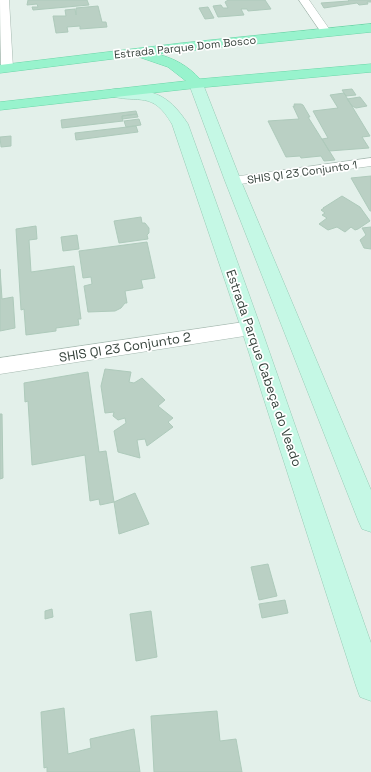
<svg xmlns="http://www.w3.org/2000/svg" width="371" height="772" font-family="'Space Grotesk',sans-serif">
	<rect width="100%" height="100%" fill="#e3f0ea"/>
	<path fill="#bad0c4" stroke="#aecabb" d="M28 0H87L89 5 33 10 32 7H38L37 4 27 5Z
		M228 0H265L271 9 248 11 247 9H241L244 15 218 17 213 6 221 5 223 8H228L225 2Z
		M348 0H371V2H367L368 4 359 5 357 3 324 8 321 3 349 1Z
		M98 6 102 22H106L107 27 80 29V26L67 27 68 32 56 33 53 16H66L65 10 75 9 76 15V8Z
		M208 7 214 18 205 19 199 8Z
		M352 89 356 95 346 96 342 90Z
		M344 93 370 136 362 137 369 148 329 151 322 139 328 138 313 111 338 108 330 95Z
		M360 97 367 106 356 108 352 106 347 99Z
		M294 104H301L303 105 310 117H308L335 160 324 161 321 156 301 158 300 156 286 157 268 121 299 119 293 106H295Z
		M136 111 137 114 122 116 123 121 62 128 61 120Z
		M137 114 138 117 122 119V116Z
		M139 119 141 125 126 127 124 121Z
		M136 126 138 132 76 140 75 133Z
		M11 136V146L1 147 0 137Z
		M371 176V211H370L351 178Z
		M342 196 360 207 370 221 358 229 355 230 351 227 345 232 337 227 328 230 319 224 327 218 322 215 325 213 321 210 324 208H323Z
		M141 217 142 223H145L149 228V233L147 235 148 239 119 243 114 221Z
		M36 226 37 239 29 240 31 272 74 266 81 319H78L79 325 56 328V331L26 335 24 309 21 310 16 229Z
		M371 227V249L364 248 360 240 366 235 362 228Z
		M77 235 79 249 63 251 61 237Z
		M147 242 155 278 141 280 143 288 125 291 127 303H125L121 308 115 311 88 312 84 286 92 284 91 277 83 278 79 251Z
		M0 269 2 299 13 297 15 328 0 331Z
		M105 369 131 372 129 382 134 383 142 378 165 400 158 406 173 418 168 422 173 427 147 446 145 439 137 440 140 458 118 452 114 431 126 423 125 418 118 420 113 416 114 412 105 413 101 386Z
		M88 372 99 452 106 451 114 502 100 505 99 499 90 501 85 455 32 465 28 401 25 402 24 383Z
		M0 414H2L3 478 0 479Z
		M135 493 149 524 119 534 114 502Z
		M268 564 277 596 259 600 251 567Z
		M285 600 288 613 262 618 259 604Z
		M52 609 53 617 45 619V611Z
		M151 611 157 657 136 661 130 614Z
		M64 708 68 754 91 748 90 739 134 729 140 772H47V767L44 768 41 712Z
		M217 711 220 741 236 739 242 772H154L151 716Z"/>
	<g fill="none" stroke-linecap="round" stroke-linejoin="round">
		<defs>
			<path id="street" d="M0 0H9L13 68 11 70H3L1 68Z
				M299 0H309L332 33 331 35H323Z
				M371 158V166L233 185 228 184 226 181 228 178 233 177Z
				M251 321 257 323 260 328 257 333 251 335 0 374V358Z"/>
			<path id="secondary" d="M196 80 201 81 203 84 241 181 371 490V532L362 529 358 520 225 181 189 84 191 81Z
				M115 89C151 89 167 92 188 124L261 328 371 643V701L360 697 356 686 241 328 172 124C152 90 140 104 110 96L108 93 110 90Z"/>
			<path id="primary" d="M371 24V32L157 54C174 58 188 66 200 79L371 64V72L196 88 0 110V102L186 81 168 67 136 56 0 73V65L182 43Z"/>
		</defs>
		<use href="#street" stroke="#a7bab1" stroke-width="1"/>
		<use href="#secondary" stroke="#97cbb6" stroke-width="1"/>
		<use href="#primary" stroke="#6bd6a8" stroke-width="1"/>
		<use href="#street" fill="#fff" fill-rule="evenodd"/>
		<use href="#secondary" fill="#c5f8e5" fill-rule="evenodd"/>
		<use href="#primary" fill="#98f3cd" fill-rule="evenodd"/>
	</g>
	<g text-anchor="middle" dominant-baseline="central" stroke-width="3.5" stroke-linejoin="round" paint-order="stroke">
		<g font-size="11" fill="#34413a" stroke="#fff">
			<text transform="translate(185 47) rotate(-6)">Estrada Parque Dom Bosco</text>
			<text transform="translate(302 172) rotate(-8)">SHIS QI 23 Conjunto 1</text>
		</g>
		<g font-size="13" fill="#34413a" stroke="#fff">
			<text transform="translate(125 347) rotate(-9)">SHIS QI 23 Conjunto 2</text>
			<text transform="translate(264 368) rotate(71)">Estrada Parque Cabeça do Veado</text>
		</g>
	</g>
</svg>
